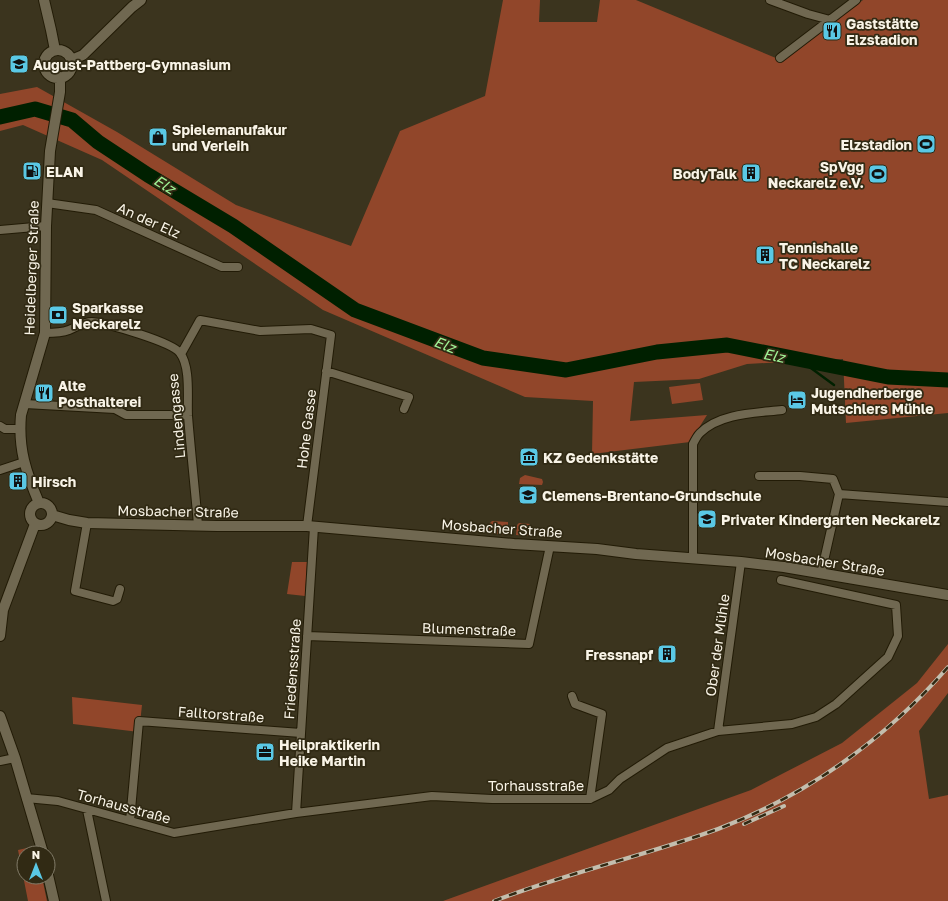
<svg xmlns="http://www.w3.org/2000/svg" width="948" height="901" font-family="'Golos Text',sans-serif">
	<rect width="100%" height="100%" fill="#3b341e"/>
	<path fill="#91462a" d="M503 0H540L539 22H597L600 0H636L783 61 863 0H948V413L846 423 843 359 747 364 699 379 634 382 630 421 707 415 690 442 592 454 593 401 525 397 323 310 102 160 23 125 0 131V94L37 87 117 132 236 205 351 246 400 131 485 96Z
		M700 383 703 400 672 404 669 387Z
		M525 475 542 479 543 482 542 485 519 484 520 478Z
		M492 521 508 522V535L487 533 486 527Z
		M519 523 530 524 529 536 516 535 517 525Z
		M292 562H307L305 596 287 594Z
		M948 644V693L919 731 929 799 948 795V901H443L751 790 842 743 917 683Z
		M72 697 142 705 139 732 73 724Z
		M36 846 37 853H24V877H42L47 901H28L18 850Z"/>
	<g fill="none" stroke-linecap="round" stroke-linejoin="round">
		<path stroke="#002000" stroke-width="2.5" d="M800 360 834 385"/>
		<path stroke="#002000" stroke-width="15" d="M0 117 35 109 72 120 98 142 148 175 233 226 355 310 483 358 566 370 657 352 727 345 888 377 948 380"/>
		<defs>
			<path id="minor" d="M770 0 808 14 830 20
				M780 58 856 0
				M47 203 96 210 222 267H238
				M0 230 46 226
				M45 333C54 333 61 333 69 330 77 327 83 322 92 322 107 323 172 342 180 353 191 367 187 399 188 416 191 453 195 489 198 525
				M181 354 200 320 260 331 311 329 331 335 307 526
				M326 371 409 397 404 409
				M25 404 115 409 126 415H188
				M0 426 5 429H20
				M0 470 24 462
				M759 476H800L833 479 839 494
				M87 523 75 591 113 601 117 599 120 589
				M693 559V444C695 440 697 436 700 433 720 413 756 413 782 410
				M821 574 839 494 948 502
				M307 636 529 644 550 546
				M572 696 575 704 602 714 590 799
				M718 731 741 562
				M0 761 15 758
				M26 798 58 801 174 833 296 813 432 796 492 799H590L609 790 620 779 667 748 718 731 792 724 816 717 836 704 888 657 898 636 896 605 781 580
				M87 810 106 901
				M296 813 314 527
				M130 821 139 721 301 733"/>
			<path id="tertiary" d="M44 0 51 30 55 50
				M44 64a14 14 0 1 1 28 0a14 14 0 1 1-28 0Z
				M71 60 83 55 132 7 141 0
				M30 514a11 11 0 1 1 22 0a11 11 0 1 1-22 0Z
				M39 503C26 472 18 449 21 415L45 333 46 226 50 151 60 92V77
				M52 515 69 520 87 523 217 526H307L514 544 597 549 636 554 741 562 784 567 948 595
				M0 636 3 610 35 524
				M0 716 15 758 43 853
				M48 875 54 901"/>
		</defs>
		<use href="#minor" stroke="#221b06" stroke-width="10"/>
		<use href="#tertiary" stroke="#221b06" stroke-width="12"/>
		<use href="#minor" stroke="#706851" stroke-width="8"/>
		<use href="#tertiary" stroke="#706851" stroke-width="10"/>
		<defs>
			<path id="rail" d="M744 824 784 806
				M494 901C567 873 644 856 718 829 807 795 886 739 948 667"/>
		</defs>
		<use href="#rail" stroke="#c3beae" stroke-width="4"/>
		<use href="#rail" stroke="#312a14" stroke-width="2.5" stroke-dasharray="8" stroke-linecap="butt"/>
	</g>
	<defs>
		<symbol id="restaurant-square" viewBox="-11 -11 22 22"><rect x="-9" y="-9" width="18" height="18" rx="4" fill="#5ac8e5" stroke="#312a14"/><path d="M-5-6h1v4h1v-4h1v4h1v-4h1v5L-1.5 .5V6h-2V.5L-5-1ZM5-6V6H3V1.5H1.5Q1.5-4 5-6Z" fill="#111"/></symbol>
		<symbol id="school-square" viewBox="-11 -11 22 22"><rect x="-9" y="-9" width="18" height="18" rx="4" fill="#5ac8e5" stroke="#312a14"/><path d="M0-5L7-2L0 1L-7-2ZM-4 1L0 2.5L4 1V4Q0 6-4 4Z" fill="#111"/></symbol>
		<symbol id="shop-square" viewBox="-11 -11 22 22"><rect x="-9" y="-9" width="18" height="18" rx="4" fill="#5ac8e5" stroke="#312a14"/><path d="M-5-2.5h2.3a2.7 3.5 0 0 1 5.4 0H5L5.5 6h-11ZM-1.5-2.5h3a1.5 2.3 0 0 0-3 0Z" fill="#111"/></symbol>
		<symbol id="stadium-square" viewBox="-11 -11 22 22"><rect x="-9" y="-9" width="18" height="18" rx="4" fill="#5ac8e5" stroke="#312a14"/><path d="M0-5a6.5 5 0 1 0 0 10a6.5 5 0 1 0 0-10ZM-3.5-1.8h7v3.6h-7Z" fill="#111"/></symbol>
		<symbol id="fuel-square" viewBox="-11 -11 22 22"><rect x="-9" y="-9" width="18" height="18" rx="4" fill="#5ac8e5" stroke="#312a14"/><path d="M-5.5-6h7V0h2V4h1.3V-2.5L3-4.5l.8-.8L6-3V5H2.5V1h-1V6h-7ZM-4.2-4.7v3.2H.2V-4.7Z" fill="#111"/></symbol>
		<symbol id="building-square" viewBox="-11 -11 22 22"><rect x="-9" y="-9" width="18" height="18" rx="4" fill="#5ac8e5" stroke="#312a14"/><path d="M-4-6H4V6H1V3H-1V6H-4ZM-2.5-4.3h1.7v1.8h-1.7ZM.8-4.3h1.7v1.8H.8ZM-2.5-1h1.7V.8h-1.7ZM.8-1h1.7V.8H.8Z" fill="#111"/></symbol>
		<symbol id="bank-square" viewBox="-11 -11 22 22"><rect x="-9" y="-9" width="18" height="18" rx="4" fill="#5ac8e5" stroke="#312a14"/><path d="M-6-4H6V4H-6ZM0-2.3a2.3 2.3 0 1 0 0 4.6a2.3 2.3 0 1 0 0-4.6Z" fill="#111"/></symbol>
		<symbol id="hotel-square" viewBox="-11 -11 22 22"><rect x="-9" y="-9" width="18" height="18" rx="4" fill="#5ac8e5" stroke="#312a14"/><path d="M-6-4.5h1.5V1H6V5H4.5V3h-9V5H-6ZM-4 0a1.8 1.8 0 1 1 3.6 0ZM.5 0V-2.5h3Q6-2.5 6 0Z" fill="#111"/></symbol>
		<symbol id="museum-square" viewBox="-11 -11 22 22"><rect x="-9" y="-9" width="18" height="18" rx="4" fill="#5ac8e5" stroke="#312a14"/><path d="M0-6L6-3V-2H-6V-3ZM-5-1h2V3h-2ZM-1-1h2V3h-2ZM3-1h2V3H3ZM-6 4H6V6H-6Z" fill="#111"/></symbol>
		<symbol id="office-square" viewBox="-11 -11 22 22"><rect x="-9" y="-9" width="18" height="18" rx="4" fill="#5ac8e5" stroke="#312a14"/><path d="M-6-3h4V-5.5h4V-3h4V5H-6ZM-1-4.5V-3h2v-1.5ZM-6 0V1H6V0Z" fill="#111"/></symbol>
	</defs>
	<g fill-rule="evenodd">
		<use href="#restaurant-square" x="821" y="20" width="22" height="22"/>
		<use href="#school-square" x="8" y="53" width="22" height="22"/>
		<use href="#shop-square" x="147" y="126" width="22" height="22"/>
		<use href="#stadium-square" x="915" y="133" width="22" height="22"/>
		<use href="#fuel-square" x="21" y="160" width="22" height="22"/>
		<use href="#building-square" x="740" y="162" width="22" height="22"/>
		<use href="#stadium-square" x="867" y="163" width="22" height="22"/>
		<use href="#building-square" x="754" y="244" width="22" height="22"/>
		<use href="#bank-square" x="47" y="304" width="22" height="22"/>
		<use href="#restaurant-square" x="33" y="382" width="22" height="22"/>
		<use href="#hotel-square" x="786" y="389" width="22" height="22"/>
		<use href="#museum-square" x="518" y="446" width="22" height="22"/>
		<use href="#building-square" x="7" y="470" width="22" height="22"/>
		<use href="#school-square" x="517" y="484" width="22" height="22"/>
		<use href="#school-square" x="696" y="508" width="22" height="22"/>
		<use href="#building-square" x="656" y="643" width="22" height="22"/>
		<use href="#office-square" x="254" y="741" width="22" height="22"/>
	</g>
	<g text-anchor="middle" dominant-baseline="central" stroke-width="3.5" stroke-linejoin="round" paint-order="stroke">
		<g font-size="14" font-weight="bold" fill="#f9f4e7" stroke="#312a14" text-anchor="start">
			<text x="846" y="23">Gaststätte<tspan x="846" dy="16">Elzstadion</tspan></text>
			<text x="33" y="64">August-Pattberg-Gymnasium</text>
			<text x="172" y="129">Spielemanufakur<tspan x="172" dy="16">und Verleih</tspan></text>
			<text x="912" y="144" text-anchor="end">Elzstadion</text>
			<text x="864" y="166" text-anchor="end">SpVgg<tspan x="864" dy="16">Neckarelz e.V.</tspan></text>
			<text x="46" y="171">ELAN</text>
			<text x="737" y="173" text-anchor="end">BodyTalk</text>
			<text x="779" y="247">Tennishalle<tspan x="779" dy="16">TC Neckarelz</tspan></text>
			<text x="72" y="307">Sparkasse<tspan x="72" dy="16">Neckarelz</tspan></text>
			<text x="58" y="385">Alte<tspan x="58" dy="16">Posthalterei</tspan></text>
			<text x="811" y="392">Jugendherberge<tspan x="811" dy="16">Mutschlers Mühle</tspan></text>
			<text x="543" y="457">KZ Gedenkstätte</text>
			<text x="32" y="481">Hirsch</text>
			<text x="542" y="495">Clemens-Brentano-Grundschule</text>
			<text x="721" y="519">Privater Kindergarten Neckarelz</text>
			<text x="653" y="654" text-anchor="end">Fressnapf</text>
			<text x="279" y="744">Heilpraktikerin<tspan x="279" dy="16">Heike Martin</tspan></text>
		</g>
		<g font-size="14" fill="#f9f4e7" stroke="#312a14">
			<text transform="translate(149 220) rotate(24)">An der Elz</text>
			<text transform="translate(31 268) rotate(-88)">Heidelberger Straße</text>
			<text transform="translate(176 416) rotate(-95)">Lindengasse</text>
			<text transform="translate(306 429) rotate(-83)">Hohe Gasse</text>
			<text transform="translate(178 511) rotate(1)">Mosbacher Straße</text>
			<text transform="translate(502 528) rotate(4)">Mosbacher Straße</text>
			<text transform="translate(825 561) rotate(9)">Mosbacher Straße</text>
			<text transform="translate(469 629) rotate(2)">Blumenstraße</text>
			<text transform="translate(717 645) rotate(-82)">Ober der Mühle</text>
			<text transform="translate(292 669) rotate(-86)">Friedensstraße</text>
			<text transform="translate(221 714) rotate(4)">Falltorstraße</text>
			<text x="536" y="785">Torhausstraße</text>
			<text transform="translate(124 806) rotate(15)">Torhausstraße</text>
		</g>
		<g font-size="15" font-style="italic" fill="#a0f597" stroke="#312a14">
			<text transform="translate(165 184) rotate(32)">Elz</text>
			<text transform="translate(445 344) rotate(21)">Elz</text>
			<text transform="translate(774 355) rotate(11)">Elz</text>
		</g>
	</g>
	<g transform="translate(36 865)"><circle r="19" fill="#312a14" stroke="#817b68"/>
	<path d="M0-3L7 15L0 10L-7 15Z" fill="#5ac8e5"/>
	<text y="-6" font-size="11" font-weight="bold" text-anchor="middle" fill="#f9f4e7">N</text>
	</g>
</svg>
